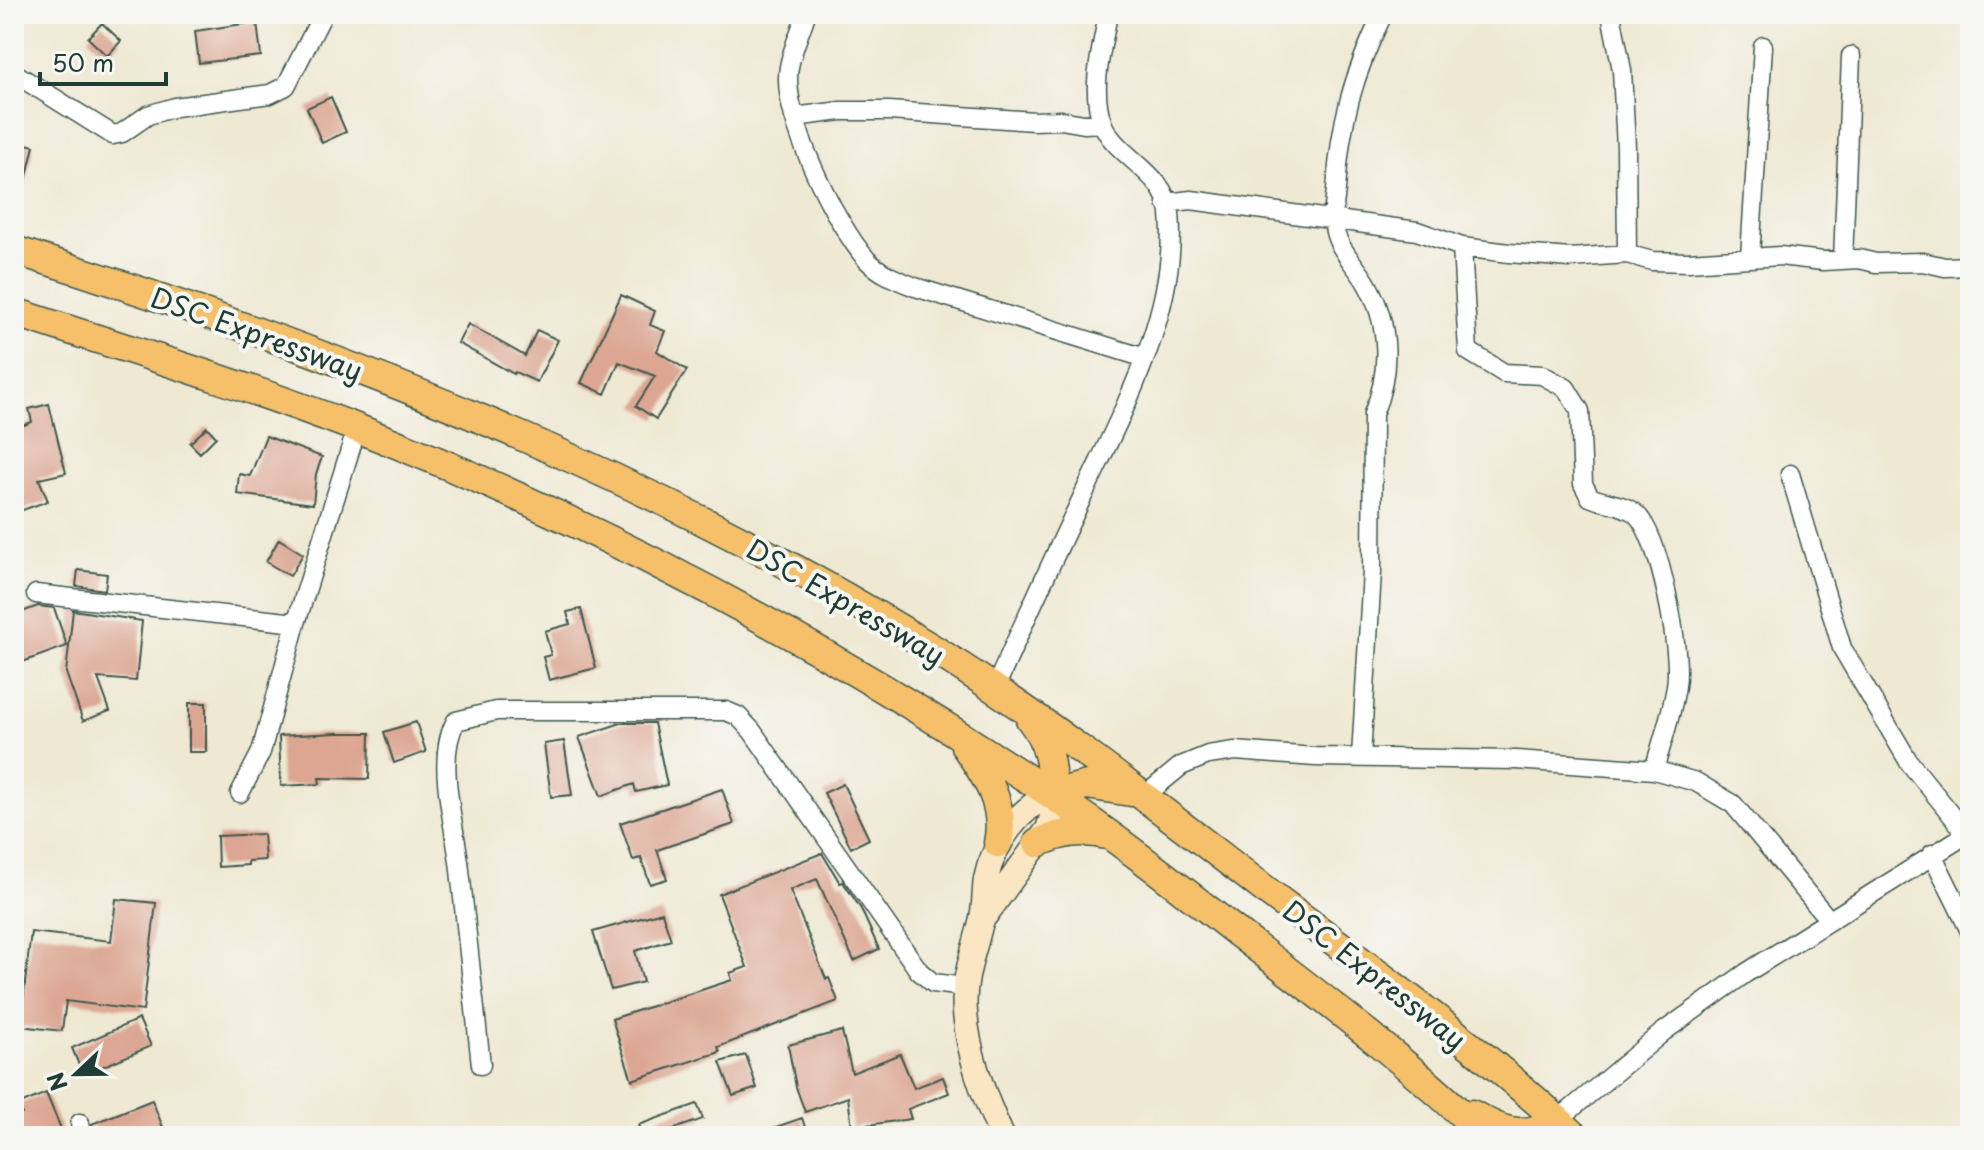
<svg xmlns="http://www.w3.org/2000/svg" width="1984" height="1150" font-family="'Playpen Sans',sans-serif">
	<rect width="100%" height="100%" fill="#f6f6f2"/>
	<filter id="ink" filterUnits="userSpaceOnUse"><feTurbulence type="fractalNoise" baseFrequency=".0125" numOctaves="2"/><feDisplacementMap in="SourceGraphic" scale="16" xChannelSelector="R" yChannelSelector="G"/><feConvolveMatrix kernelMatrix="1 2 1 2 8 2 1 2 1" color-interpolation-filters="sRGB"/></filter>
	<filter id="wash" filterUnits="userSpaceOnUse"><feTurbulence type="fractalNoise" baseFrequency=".006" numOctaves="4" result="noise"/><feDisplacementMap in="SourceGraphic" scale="32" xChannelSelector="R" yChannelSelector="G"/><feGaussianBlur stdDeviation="1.8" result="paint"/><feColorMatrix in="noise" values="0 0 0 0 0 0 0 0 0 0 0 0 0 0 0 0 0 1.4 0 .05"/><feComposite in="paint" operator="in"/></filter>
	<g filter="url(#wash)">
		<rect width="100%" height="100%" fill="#efe9d3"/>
		<g id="blocks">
			<path fill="#dca692" d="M257 22 261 56 199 63 195 31Z
				M102 23 121 41 107 56 88 38Z
				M331 97 346 132 322 143 307 108Z
				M14 141 34 146 19 210H14Z
				M621 295 655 311 650 325 665 331 657 351 687 370 656 419 636 406 655 376 619 362 605 394 581 383Z
				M468 324 525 356 537 330 558 340 537 382 515 372 514 374 458 343Z
				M49 404 66 473 39 479 48 501 20 511 14 494V429L32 422 29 409Z
				M207 427 216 437 200 453 190 443Z
				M266 436 322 457 316 474 313 504 237 494 239 474 250 476Z
				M279 539 303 554 290 576 266 562Z
				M78 570 107 574 105 590 76 586Z
				M38 606 54 608 67 646 14 665V615Z
				M581 609 596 668 549 680 543 657 551 655 545 631 570 624 567 612Z
				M73 610 142 621 136 681 98 678 110 711 83 721 66 673Z
				M189 703H206V752H189Z
				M416 722 426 752 394 763 384 732Z
				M621 723H654L667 785 636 792 634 784 601 796 579 737Z
				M336 733H370L369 779 319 778 320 784 281 786 279 736Z
				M564 741 572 795 551 797 544 744Z
				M843 784 869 839 851 848 824 793Z
				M722 789 734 824 657 850 667 879 650 884 641 858 633 860 620 823Z
				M263 834 265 860 248 861V865L218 867 217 836Z
				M822 853 840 883 843 882 861 909 879 949 854 961 817 879 790 890 826 979 829 978 838 1001 718 1047 720 1052 632 1080 612 1019 732 980 730 973 747 967 719 894Z
				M116 899 156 903 143 1011 66 1001 62 1031 20 1026 31 932 111 941Z
				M662 912 671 940 635 951 643 982 611 990 593 932Z
				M139 1019 151 1046 83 1075 72 1048Z
				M842 1031 852 1073 900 1054 914 1088 943 1077 949 1093 908 1109 911 1119 852 1127 848 1097 805 1112 796 1087 788 1045Z
				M746 1055 757 1088 733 1096 720 1062Z
				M46 1093 64 1136H14V1117L22 1114 18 1105Z
				M152 1100 164 1130 150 1136H94L92 1124Z
				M697 1104 703 1119 654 1136H642L638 1125Z
				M802 1118 808 1136H756V1134Z"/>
		</g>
	</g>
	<g filter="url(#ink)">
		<use href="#blocks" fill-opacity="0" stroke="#3e574c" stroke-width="2"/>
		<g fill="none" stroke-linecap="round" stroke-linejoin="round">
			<defs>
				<path id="street" d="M806 14C801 31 792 49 789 67 780 114 836 225 867 260 881 274 897 280 915 287L1145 358
					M1611 14 1622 70 1626 148 1627 254
					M14 73 113 135 122 133 148 115 175 107 270 94 286 86 323 14
					M794 117 841 111H889L1034 121 1061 120 1084 124 1102 123
					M1166 203 1191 200 1417 231 1462 247 1509 253 1570 258 1627 254 1652 261 1688 262 1780 256 1823 261 1859 259 1876 263 1923 262 1945 267 1970 266
					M1462 247 1468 351 1504 373 1542 375 1566 388 1580 411 1583 484 1590 497C1605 504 1623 503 1636 514 1660 536 1682 653 1676 686 1672 714 1662 742 1654 770
					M1750 257 1763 46
					M1843 260 1851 56
					M1790 474 1842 648 1909 762 1967 834
					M36 594 296 623
					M995 688C1023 625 1051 563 1081 500 1121 414 1179 311 1170 213 1165 171 1114 157 1102 122 1090 87 1102 49 1108 14
					M1361 757 1372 572 1373 414C1391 372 1390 324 1367 284 1359 269 1343 254 1337 238 1331 223 1334 206 1336 190 1340 122 1353 75 1383 14
					M240 793 261 752 296 623 357 428
					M1143 797 1181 766 1208 755 1235 751 1315 757 1516 760 1654 770 1696 782 1733 804 1829 920
					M1932 854 1970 931
					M481 1065C474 1000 467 935 460 870 456 828 434 759 456 721L496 711H726L738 716 752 731 919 971 933 983 965 987
					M1558 1120 1663 1032 1746 973 1970 832
					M80 1123 82 1136"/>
				<path id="secondary" d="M982 920 1048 829 1053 814 1052 794C1019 808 993 844 986 879 984 893 985 908 981 922 974 952 962 980 965 1012 968 1055 984 1097 1002 1136"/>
				<path id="primary" d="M14 250C335 351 651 474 938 652 1056 726 1165 813 1276 898 1378 974 1482 1049 1575 1136
					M14 312C128 349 242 384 354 427 598 523 831 648 1049 793 1113 835 1174 883 1234 930 1320 996 1407 1061 1485 1136
					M1030 719C1049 743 1052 765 1052 794L1087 785 1131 792
					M965 746C986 776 1006 805 998 843
					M1038 843C1061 832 1082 829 1107 835
					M1472 1114C1504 1133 1525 1140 1558 1120"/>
			</defs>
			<use href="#street" stroke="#3e574c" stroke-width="21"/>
			<use href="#secondary" stroke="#3e574c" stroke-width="27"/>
			<use href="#primary" stroke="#3e574c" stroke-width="31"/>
			<use href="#street" stroke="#fff" stroke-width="18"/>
			<use href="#secondary" stroke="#fbe6c4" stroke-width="24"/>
			<use href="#primary" stroke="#f6c06b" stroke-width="28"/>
		</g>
	</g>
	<g text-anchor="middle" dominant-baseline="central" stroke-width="8" stroke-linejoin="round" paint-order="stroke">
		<g font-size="28" fill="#1f3d34" stroke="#f6f6f2">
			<text transform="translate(257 333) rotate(20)">DSC Expressway</text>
			<text transform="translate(846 601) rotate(30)">DSC Expressway</text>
			<text transform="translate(1375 974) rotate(38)">DSC Expressway</text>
		</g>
	</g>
	<rect width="1984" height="1150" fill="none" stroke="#f6f6f2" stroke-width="48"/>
	<g transform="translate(76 1074) rotate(248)" stroke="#f6f6f2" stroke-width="6" paint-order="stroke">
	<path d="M0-6L14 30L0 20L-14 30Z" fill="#1f3d34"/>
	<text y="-12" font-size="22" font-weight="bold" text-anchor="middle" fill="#1f3d34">N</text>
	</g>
	<path d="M40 72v12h126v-12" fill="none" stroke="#1f3d34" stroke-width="4"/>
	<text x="52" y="72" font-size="24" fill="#1f3d34" stroke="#f6f6f2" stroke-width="6" paint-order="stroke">50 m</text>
</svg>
